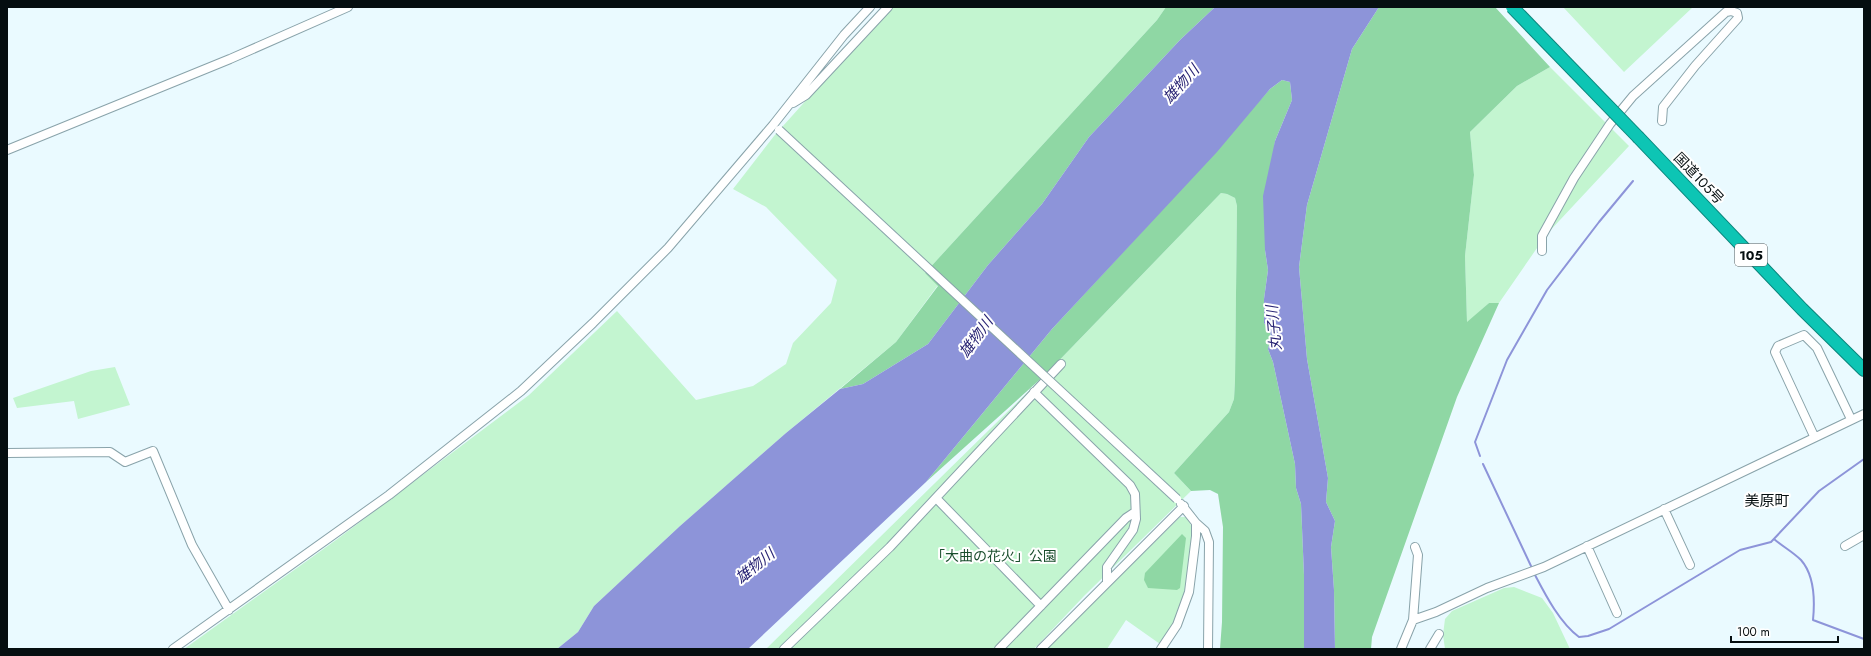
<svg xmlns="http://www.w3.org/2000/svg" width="1871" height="656" font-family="Jost,'Noto Sans JP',sans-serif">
	<rect width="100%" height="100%" fill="#eafaff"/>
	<path fill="#c3f5d0" d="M890 7H1166L1157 20 925 273 938 285 896 342 786 433 680 526 594 606 578 632 557 649H184L336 540 529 395 617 311 696 400 753 386 786 364 793 343 831 303 837 280 766 207 733 189 774 136Z
		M1563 7H1693L1624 72Z
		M1550 67 1629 146 1546 235 1499 303H1489L1467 323 1465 256 1474 175 1470 132 1517 86Z
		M1221 193 1227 194 1235 198 1237 206 1235 381 1234 399 1229 412 1174 473 1191 491 1084 596 1034 649H766L1046 374Z
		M115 367 130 405 78 419 74 401 17 408 13 398 91 371Z
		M1180 517H1186C1203 532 1184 599 1176 617 1172 627 1165 635 1160 644L1126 620 1107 649H1046Z
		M1514 587 1542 598 1553 613 1570 649H1445L1443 635 1445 619 1452 611 1504 588Z"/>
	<path fill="#8fd7a4" d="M1166 7H1215L1180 40 1089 137 1042 204 988 265 928 344 863 384 840 389 896 342 938 286 925 273 1157 20Z
		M1379 7H1495L1550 67 1517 86 1470 132 1474 175 1465 256 1467 322 1489 303H1499L1457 397 1372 637 1371 649H1335L1334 590 1331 547 1335 521 1326 502 1328 478 1307 359 1299 267 1307 205 1352 49Z
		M1282 80 1290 82 1292 100 1275 141 1265 250 1268 270 1264 299V323L1270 331 1271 337 1268 349 1273 362 1295 464 1296 488 1301 504 1304 575V649H1220L1222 622 1223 527 1218 494 1210 490 1191 491 1174 473 1229 412 1234 399 1235 381 1237 206 1235 198 1227 194 1221 193 1046 374 926 482 1052 329 1138 236 1270 89Z
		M1182 534 1186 538 1180 588 1177 590 1148 588 1144 580 1145 573Z"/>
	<path fill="#8d94d9" d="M1215 7H1379L1352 49 1307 205 1299 267 1307 359 1328 478 1326 502 1335 521 1331 547 1334 590 1335 649H1304V575L1301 504 1296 488 1295 464 1273 362 1268 349 1271 337 1270 331 1264 323V299L1268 270 1265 250 1263 196 1275 141 1292 100 1290 82 1282 80 1270 89 1217 152 1052 329 926 482 748 649H557L578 632 594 606 680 526 786 433 840 389 863 384 928 344 988 265 1042 204 1089 137 1180 40Z"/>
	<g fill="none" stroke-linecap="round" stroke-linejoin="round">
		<path stroke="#8d94d9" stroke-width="2" d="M1480 456 1475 442 1507 360 1547 290 1599 222 1633 181
			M1483 464 1531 566
			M1774 539C1782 546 1793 552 1801 560 1815 576 1815 600 1813 620L1864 639
			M1535 575C1546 596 1560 623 1579 637L1588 636 1609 629 1740 550 1771 542 1819 491 1864 459"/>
		<defs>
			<path id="minor" d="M793 103 806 95 888 7
				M7 150 230 59 348 7
				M1542 251V236L1574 178 1610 124 1633 96 1726 12 1731 11 1737 13 1738 18 1695 66 1663 107 1662 121
				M1034 392 1130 485 1135 494 1136 519 1133 530 1107 567V582
				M1814 436 1775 352 1778 346 1804 335 1817 348 1851 419
				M7 453 110 452 125 462 153 451 192 545 229 610
				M936 498 1041 606
				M1664 509 1690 565
				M1196 523 1205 531 1209 542 1208 649
				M1587 546 1617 613
				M1845 546 1864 535
				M1413 620 1418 555 1415 547
				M173 649 389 495 521 391 593 323 668 248 773 125 844 35 870 7
				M784 649 890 547 1061 364
				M999 649 1126 518 1135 512
				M1041 649 1184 506
				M1161 649 1177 625 1189 592 1196 536V523L1181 504
				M1401 649 1413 620 1436 612 1487 588 1544 567 1864 414
				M1430 649 1439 634"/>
			<path id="highway" d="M1639 138 1802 309 1864 370"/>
		</defs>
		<use href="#minor" stroke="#89a3aa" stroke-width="10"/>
		<use href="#highway" stroke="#0a857b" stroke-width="14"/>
		<use href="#minor" stroke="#fff" stroke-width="8"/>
		<use href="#highway" stroke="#0dc5b4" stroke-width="12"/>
		<defs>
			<path id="minor-bridge" d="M779 130 1177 499"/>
			<path id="highway-bridge" d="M1512 7 1639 138"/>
		</defs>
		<use href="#minor-bridge" stroke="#89a3aa" stroke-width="10" stroke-linecap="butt"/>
		<use href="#highway-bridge" stroke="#0a857b" stroke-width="14" stroke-linecap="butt"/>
		<use href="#minor-bridge" stroke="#fff" stroke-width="8"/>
		<use href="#highway-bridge" stroke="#0dc5b4" stroke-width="12"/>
	</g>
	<g text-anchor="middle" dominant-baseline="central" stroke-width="4" stroke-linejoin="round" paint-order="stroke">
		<rect fill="#fff" stroke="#505658" stroke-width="1" x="1735" y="244" width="32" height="22" rx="3"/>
		<g font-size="13" font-weight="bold" fill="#050e10">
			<text x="1751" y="255">105</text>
		</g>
		<g font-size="14" fill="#050e10" stroke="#fff">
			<text transform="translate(1699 178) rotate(46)">国道105号</text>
		</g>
		<g font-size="14" fill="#1a4e2d" stroke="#fff">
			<text x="994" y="556">「大曲の花火」公園</text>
		</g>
		<g font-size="15" font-style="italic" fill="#292474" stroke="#fff">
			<text transform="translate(1181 84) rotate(-48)">雄物川</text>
			<text transform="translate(1274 328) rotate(-95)">丸子川</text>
			<text transform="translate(976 337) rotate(-54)">雄物川</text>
			<text transform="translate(755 566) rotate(-39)">雄物川</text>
		</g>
		<g font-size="15" fill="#050e10" stroke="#fff">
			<text x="1767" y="501">美原町</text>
		</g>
	</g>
	<rect width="1871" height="656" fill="none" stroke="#050e10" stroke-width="16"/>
	<path d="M1731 636v6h107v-6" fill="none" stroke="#050e10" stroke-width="2"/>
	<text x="1737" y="636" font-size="12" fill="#050e10" stroke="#ffffff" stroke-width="3" paint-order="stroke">100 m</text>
</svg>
